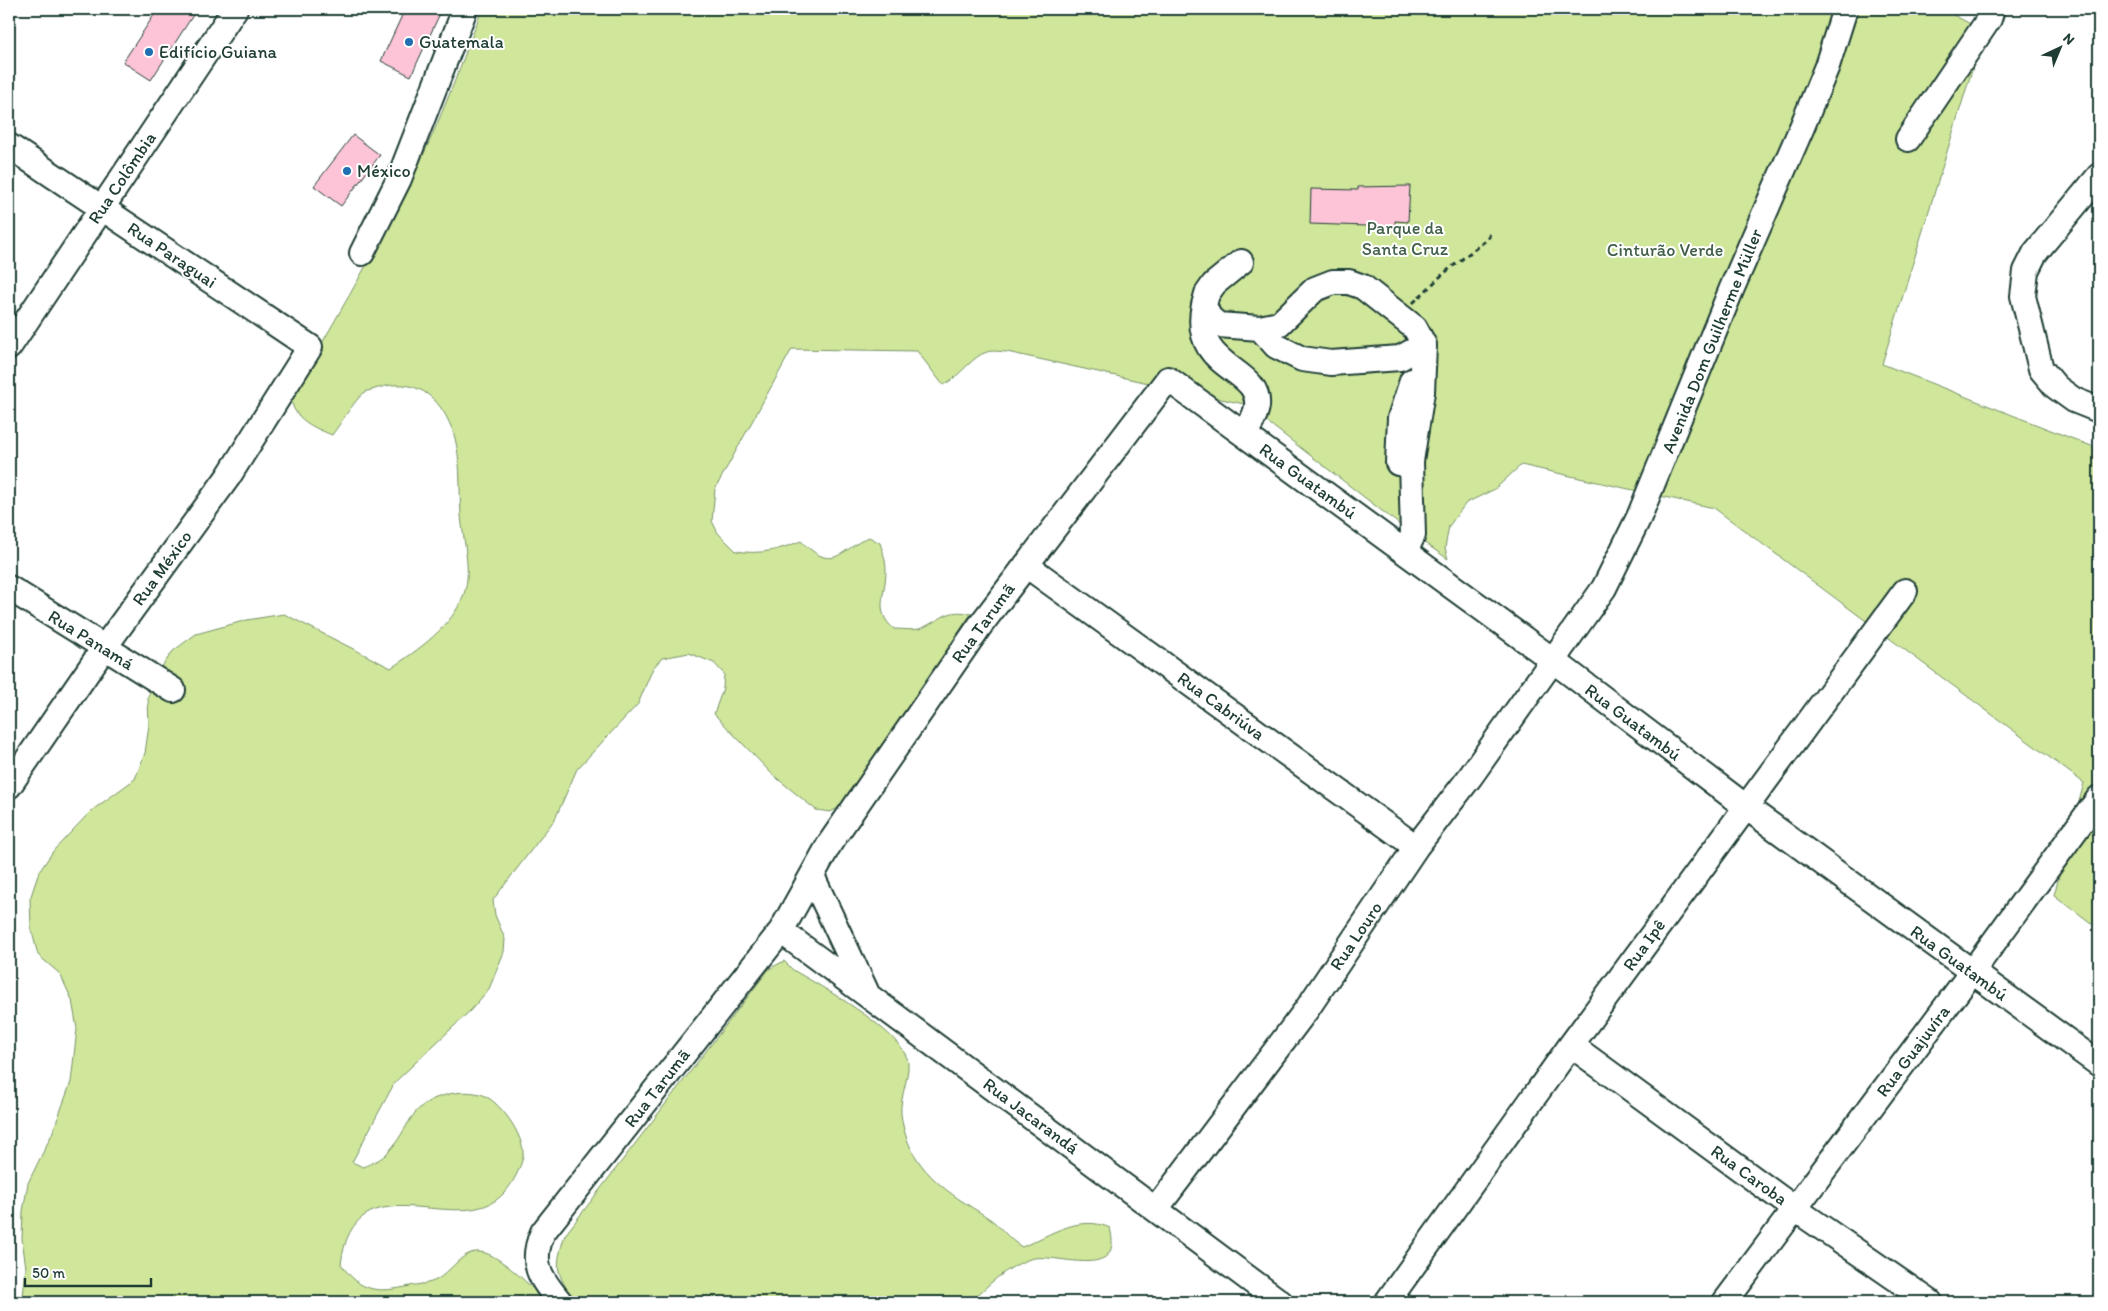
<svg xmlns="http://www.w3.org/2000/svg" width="2108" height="1311" font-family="Itim,sans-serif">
	<rect width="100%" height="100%" fill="#fff"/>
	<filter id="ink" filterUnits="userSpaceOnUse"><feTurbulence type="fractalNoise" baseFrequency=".02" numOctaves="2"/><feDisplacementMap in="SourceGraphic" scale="10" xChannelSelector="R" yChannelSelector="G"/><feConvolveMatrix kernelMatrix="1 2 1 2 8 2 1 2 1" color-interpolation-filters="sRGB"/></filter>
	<g filter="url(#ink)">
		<path fill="#cfe69b" stroke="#779268" d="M482 9H1942L1984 31 1882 364 2099 449V929L2054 895 2084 783 1714 508 1521 465 1495 489 1466 503 1449 526 1445 548 1448 559 1413 535 1244 404 1007 352C1002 352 993 350 987 352 972 356 960 377 943 385L917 351 792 349 715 489 712 521 718 533 736 551C760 555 779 550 801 541 834 573 837 552 869 537L880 543C883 552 886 561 886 570 886 595 873 611 894 629 903 629 915 631 922 628 942 619 948 608 971 614L843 806 830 812 816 810 773 775 714 714 723 688 724 674 714 663 689 653 662 658 653 668 638 704 577 769 555 819 493 900 495 915 505 939 504 952 489 989 471 1010 395 1082 352 1162 363 1167C372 1163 383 1159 389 1151 409 1130 409 1105 442 1096 454 1092 467 1091 480 1094 499 1099 525 1136 523 1156 521 1168 512 1185 504 1193 461 1242 354 1157 341 1264 361 1293 378 1293 410 1286 418 1284 429 1284 436 1280 451 1272 462 1250 480 1252 499 1253 533 1289 547 1302H28L23 1296 26 1268 22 1239 23 1211 28 1183 52 1134 71 1082 77 1029 72 1000 60 974 38 955 31 928 30 899 39 872 54 850 91 811 135 779 145 753 149 725 148 697 158 672 173 651 196 634 247 620 284 614 391 668C418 650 453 626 464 594 472 569 463 541 461 515 459 487 462 455 452 429 439 395 414 377 378 388 374 390 367 390 364 393 356 398 339 426 332 435 315 428 292 419 291 397 335 320 381 243 419 164 443 113 463 61 482 9Z
			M784 961 793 970C822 987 895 1027 907 1058 912 1071 899 1098 901 1114 906 1156 931 1181 965 1203 974 1209 985 1215 994 1222 1004 1231 1010 1240 1022 1247 1050 1235 1079 1214 1110 1228 1125 1284 1054 1251 1030 1259 1007 1267 987 1285 971 1302H575C556 1272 554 1269 565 1235L769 969Z"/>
		<path fill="#fdc4d7" stroke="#1f3d34" d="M158 9H197L151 80 123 62Z
			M405 9H442L411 76 381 61Z
			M353 135 380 155 341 206 314 186Z
			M1410 186 1408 222 1395 221V227L1310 224 1311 189 1358 190V187Z"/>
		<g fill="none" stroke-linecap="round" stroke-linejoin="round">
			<defs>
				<path id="minor" d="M1908 139 1989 19 1992 9
					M9 146 310 347 228 477 104 648 9 786
					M2099 176 2035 253 2026 271 2023 296 2041 369 2056 387 2074 400 2099 410
					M362 253 399 179 465 9
					M1241 262 1214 284 1207 294 1204 305 1209 317 1218 325 1260 328 1279 324 1315 289 1333 282H1349L1363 287 1415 328 1424 345 1422 392 1411 461 1413 535 1405 552
					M1204 305C1190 371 1261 366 1257 406 1256 416 1249 426 1245 435
					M1260 328 1276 346 1302 359 1331 363 1400 358 1424 345
					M9 347 235 9
					M1398 463 1400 418 1412 381
					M1026 565 1416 847
					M9 588 173 690
					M812 876 866 991
					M781 931 1280 1302
					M1571 1045 1795 1209 1930 1302
					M1156 1209 1307 1009 1416 847 1470 777 1604 588 1639 517 1732 288 1802 127 1827 66 1845 9
					M560 1302C540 1278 529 1263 543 1232L781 931 830 843 979 627 1168 379 1554 661 1746 807 2099 1064
					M1387 1302 1571 1045 1905 591
					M1725 1302 1972 972 2099 798"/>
			</defs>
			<use href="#minor" stroke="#1f3d34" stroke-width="28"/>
			<path stroke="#1f3d34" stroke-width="3" stroke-dasharray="5 4" stroke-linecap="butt" d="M1413 303 1443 274 1485 241 1489 237 1490 230"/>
			<use href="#minor" stroke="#fff" stroke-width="24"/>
		</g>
	</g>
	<g fill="#1f6fb2" stroke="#fff" stroke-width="2">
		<circle cx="409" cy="42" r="5"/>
		<circle cx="149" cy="52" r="5"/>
		<circle cx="347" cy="171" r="5"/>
	</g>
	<g text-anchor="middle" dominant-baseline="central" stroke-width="4" stroke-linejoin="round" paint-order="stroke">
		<g font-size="18" fill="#1f3d34" stroke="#fff" text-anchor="start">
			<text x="419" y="42">Guatemala</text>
			<text x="159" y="52">Edifício Guiana</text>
			<text x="357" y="171">México</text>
		</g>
		<g font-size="18" fill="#1f3d34" stroke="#fff">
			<text transform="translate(122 178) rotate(-56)">Rua Colômbia</text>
			<text transform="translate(172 255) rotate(34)">Rua Paraguai</text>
			<text transform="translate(1712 341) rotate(-68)">Avenida Dom Guilherme Müller</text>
			<text transform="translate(1308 481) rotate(36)">Rua Guatambú</text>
			<text transform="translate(162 568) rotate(-54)">Rua México</text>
			<text transform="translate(983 623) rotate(-54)">Rua Tarumã</text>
			<text transform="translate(91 640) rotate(32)">Rua Panamá</text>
			<text transform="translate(1221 706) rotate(36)">Rua Cabriúva</text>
			<text transform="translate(1633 722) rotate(37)">Rua Guatambú</text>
			<text transform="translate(1356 936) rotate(-56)">Rua Louro</text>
			<text transform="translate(1644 945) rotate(-54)">Rua Ipê</text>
			<text transform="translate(1959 963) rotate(36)">Rua Guatambú</text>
			<text transform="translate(1913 1051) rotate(-53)">Rua Guajuvíra</text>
			<text transform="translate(657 1088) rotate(-52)">Rua Tarumã</text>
			<text transform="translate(1031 1116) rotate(37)">Rua Jacarandá</text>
			<text transform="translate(1749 1175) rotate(36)">Rua Caroba</text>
		</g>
		<g font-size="18" fill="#425f49" stroke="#fff">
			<text x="1405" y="228">Parque da<tspan x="1405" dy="21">Santa Cruz</tspan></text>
			<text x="1665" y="250">Cinturão Verde</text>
		</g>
	</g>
	<rect width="2108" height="1311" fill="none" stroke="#fff" stroke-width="30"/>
	<rect x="15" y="15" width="2078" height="1281" fill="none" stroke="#1f3d34" stroke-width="2" filter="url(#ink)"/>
	<g transform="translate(2060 48) rotate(44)" stroke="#ffffff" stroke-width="4" paint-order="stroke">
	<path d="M0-4L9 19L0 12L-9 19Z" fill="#1f3d34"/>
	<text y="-8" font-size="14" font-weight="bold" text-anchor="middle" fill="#1f3d34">N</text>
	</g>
	<path d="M25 1278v8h126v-8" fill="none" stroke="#1f3d34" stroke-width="2.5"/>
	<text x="32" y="1278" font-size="15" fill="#1f3d34" stroke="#ffffff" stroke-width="4" paint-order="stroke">50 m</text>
</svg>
